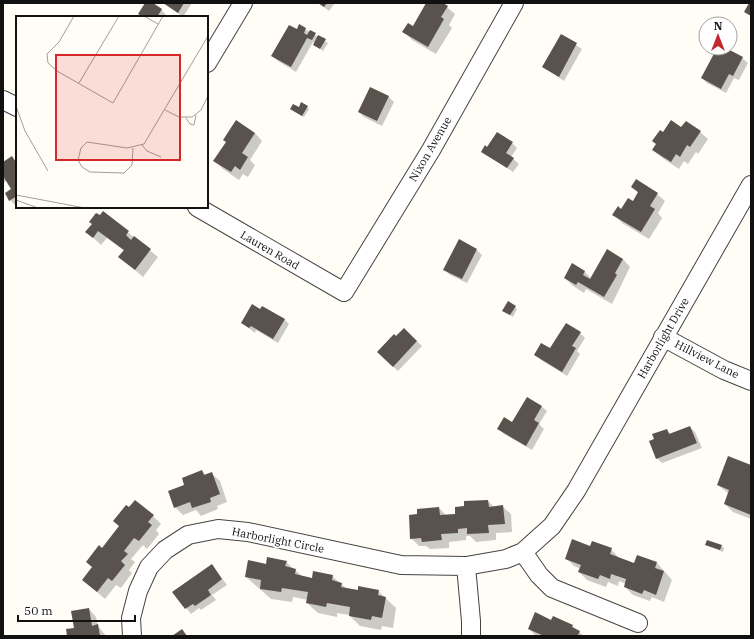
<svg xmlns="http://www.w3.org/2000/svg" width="754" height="639" font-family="'IBM Plex Serif',serif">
	<rect width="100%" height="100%" fill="#fffdf5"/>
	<path fill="#0003" d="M146 3H151L161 9 166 15 165 17H143L140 13Z
		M164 3H192L183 17Z
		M318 3H335L329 11Z
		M428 3H442L455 14 449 25 452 28 436 54 412 40 404 32 413 27Z
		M300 26 328 43 323 51 313 42 296 72 278 61 272 56Z
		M561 35 582 49 564 81 543 67Z
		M718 48H723L742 58 748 63 739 80 734 78 726 93 707 83 702 78Z
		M370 88 389 97 394 102 382 126 364 117 359 112Z
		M307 107 309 109 304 117 293 111Z
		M682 128 700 132 708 139 698 154 696 152 688 164 684 161 679 169 661 157 653 149 663 134Z
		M255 133 262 141 250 160 255 165 248 177 243 174 239 180 223 169 215 161Z
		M512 143 517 148 511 157 519 164 513 172 482 151 488 148Z
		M12 158 17 162V204L15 205 10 200 12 189 7 180 3 183V163Z
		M633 187 657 194 665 201 658 213 662 218 649 239 622 223 614 215 633 202 639 193Z
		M103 212 158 257 143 277 120 257 124 251 107 238 101 245 87 232Z
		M477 250 482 255 467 283 450 275 445 270Z
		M623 259 630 267 612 304 586 289 584 293 573 286 565 278 573 265 585 272 591 278Z
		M515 307 517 309 513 317 506 313Z
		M284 319 289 324 278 343 256 330 255 333 242 323Z
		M404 329 422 346 398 371 378 352Z
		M580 333 585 338 577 351 580 354 567 376 541 360 536 355 551 350Z
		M541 406 547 411 539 424 544 429 532 450 504 434 499 429 512 424Z
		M690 427 695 432 702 448 662 463 657 458 667 430 671 434Z
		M751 466V519L733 512 725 504 729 494 718 485Z
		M202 471 207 476 212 474 220 481 227 502 217 506 218 509 201 516 196 510 183 515 175 507 186 485Z
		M488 501 494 507H503L511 514 512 532 496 533V540L476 542 470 536H466V540L449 542V548L430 549 426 546H419L411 538 419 515 439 508 446 515 456 514 465 507Z
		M153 516 161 524 156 530 159 534 147 549 143 545 131 559 135 562 129 570 132 573 121 588 116 585 105 599 83 580 93 568 102 549Z
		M706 545 722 546 724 548 723 552Z
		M590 547 611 549 619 558 635 564 638 556 657 563 672 580 664 602 652 597 650 601 633 595 625 587 626 584 619 581 618 586 608 582 606 587 587 580 579 572 581 569 574 566 566 558Z
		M286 562 303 577 313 579 332 576 347 589 359 591H378L396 608 393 628 382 626 381 630 360 626 349 615 337 613V617L318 613 307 603 308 600 293 597 292 602 271 599 246 577 267 565Z
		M212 565 227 585 212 595 216 600 201 610 199 608 191 614 174 592Z
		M89 609 96 617 98 626 106 636H68Z
		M552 621 572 626 584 636H536L529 629Z"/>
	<path fill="#5a524d" d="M145 3H153L162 9 157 17H144L138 14Z
		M163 3H184L178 13Z
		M318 3H327L324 7Z
		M426 3H443L448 6 441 17 444 19 428 47 402 32 408 23 413 26Z
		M749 3H751V16L744 12Z
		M299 24 306 28 304 33 307 35 310 30 316 33 312 40 307 38 291 67 271 56 289 25 297 29Z
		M561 34 577 43 559 77 542 67Z
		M318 35 326 39 320 49 313 45Z
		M717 48H726L743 57 733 76 729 74 721 89 701 78Z
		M370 87 389 96 377 121 358 112Z
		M301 102 308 106 302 116 290 109 293 104 299 107Z
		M236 120 255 133 242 153 248 157 240 170 235 166 231 172 213 161 226 142 223 140Z
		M671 120 681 127 686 121 701 131 690 147 687 145 680 157 676 154 671 162 652 150 656 144 652 141 660 130 663 132Z
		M497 132 513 142 506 153 514 158 507 168 481 152 485 145 487 147Z
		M12 156 17 164V196L9 201 5 193 11 189 3 176V162Z
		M636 179 658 193 650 206 655 209 641 232 612 215 618 206 621 209 628 198 633 201 638 192 631 187Z
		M103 211 129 231 126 235 131 240 134 236 151 249 135 270 118 257 124 250 98 231 93 238 85 232 92 224 89 222 96 213 100 215Z
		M459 239 477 249 462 279 443 270Z
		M607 249 623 259 615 273 617 275 604 297 578 282 576 285 564 278 572 263 585 271 583 275 590 279Z
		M508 301 516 306 510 315 502 311Z
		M252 304 260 309 262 306 285 319 273 339 251 326 249 328 241 323Z
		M566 323 581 332 572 346 576 348 562 372 534 355 541 343 550 348Z
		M404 328 417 341 393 367 377 352 394 334 396 336Z
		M527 397 542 406 534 420 539 423 526 446 497 429 504 417 512 422Z
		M690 426 697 443 656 459 649 441 654 439 652 434 667 429 669 434Z
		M728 456 751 465V515L724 504 729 490 717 485Z
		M202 470 204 475 212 472 220 494 210 498 211 502 192 508 190 502 174 508 168 491 184 485 182 478Z
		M135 500 154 515 148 522 152 525 139 541 134 538 124 551 128 554 121 561 125 565 112 581 108 578 97 592 82 580 92 567 86 562 99 545 102 548 119 526 113 521 126 505 129 507Z
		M488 500 489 507 503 505 505 524 488 525 489 533 467 534V528L458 529V533L441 534 442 540 422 542 421 538 410 539 409 515 417 514V509L439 507 440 515 455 514V507L464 506V501Z
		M572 539 590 546 592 541 612 548 610 554 634 563 637 555 657 562 655 568 664 571 656 595 644 590 642 594 624 587 626 579 611 574 610 579 600 575 598 579 578 572 581 565 565 559Z
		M707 540 722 545 720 550 705 545Z
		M267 557 287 561 285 566 296 569 295 574 312 578 313 571 333 575 332 580 342 583 341 587 358 590V586L379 590 378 595 386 597 382 618 372 616 371 620 349 616 350 607 327 603 326 607 306 603 308 592 282 588 281 592 260 589 261 580 245 577 248 560 266 564Z
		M212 564 222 579 208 590 211 595 195 606 193 604 185 609 172 592Z
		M89 608 92 626 98 624 100 636H67L66 629 74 628 71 611Z
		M535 612 551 620 553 616 573 625 572 627 580 631 578 635 581 636H544L528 629Z
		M182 629 187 636H172Z"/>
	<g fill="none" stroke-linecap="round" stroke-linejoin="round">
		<defs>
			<path id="minor" d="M207 63 243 3
				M3 100 17 107
				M197 207 344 292 431 150 514 3
				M663 337 724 370 751 381
				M523 552 539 575 552 588 638 623
				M466 566 471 621V636
				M132 636 131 618 138 591 149 567 165 550 188 535 218 529 248 532 401 565 466 566 506 559 523 552 552 526 576 491 751 185"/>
		</defs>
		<use href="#minor" stroke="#444" stroke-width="20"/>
		<use href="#minor" stroke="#fff" stroke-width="18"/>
	</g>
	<g text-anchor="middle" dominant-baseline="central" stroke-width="4" stroke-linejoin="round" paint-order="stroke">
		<g font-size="11" fill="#111" stroke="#fff">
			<text transform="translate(430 149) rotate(-60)">Nixon Avenue</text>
			<text transform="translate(270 250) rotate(30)">Lauren Road</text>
			<text transform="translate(663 338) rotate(-60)">Harborlight Drive</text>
			<text transform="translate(707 359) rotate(27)">Hillview Lane</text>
			<text transform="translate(278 540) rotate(11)">Harborlight Circle</text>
		</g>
	</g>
	<g transform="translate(16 16)">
		<rect width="192" height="192" fill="#fffdf5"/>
		<path fill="none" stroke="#a09f9a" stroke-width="1" d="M58 0 43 26 31 38 32 47 41 55 97 87 147 0M128 0 142 8M63 67 103 0M0 90 9 115 32 155M149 94 163 101H176L185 94 192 80M170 102 174 108 178 109 180 99M126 129 131 135 145 141M117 132 116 149 108 157 74 156 66 151 62 144 65 132 71 126 111 132 128 128 192 20M0 179 69 192M0 184 22 192"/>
		<path fill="#d62828" fill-opacity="0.15" stroke="#d62828" stroke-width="2" d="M40 39H164V144H40Z"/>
		<rect width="192" height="192" fill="none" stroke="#111" stroke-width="2"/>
	</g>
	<rect width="754" height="639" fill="none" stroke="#111111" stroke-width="8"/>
	<g transform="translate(718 36)"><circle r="19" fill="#ffffff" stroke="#a0a0a0"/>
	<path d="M0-3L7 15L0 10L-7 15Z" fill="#c4262e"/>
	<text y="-6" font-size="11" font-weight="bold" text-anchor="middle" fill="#111111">N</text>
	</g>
	<path d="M18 615v6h117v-6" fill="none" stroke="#111111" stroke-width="2"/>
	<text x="24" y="615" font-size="12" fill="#111111" stroke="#ffffff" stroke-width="3" paint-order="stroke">50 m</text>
</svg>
